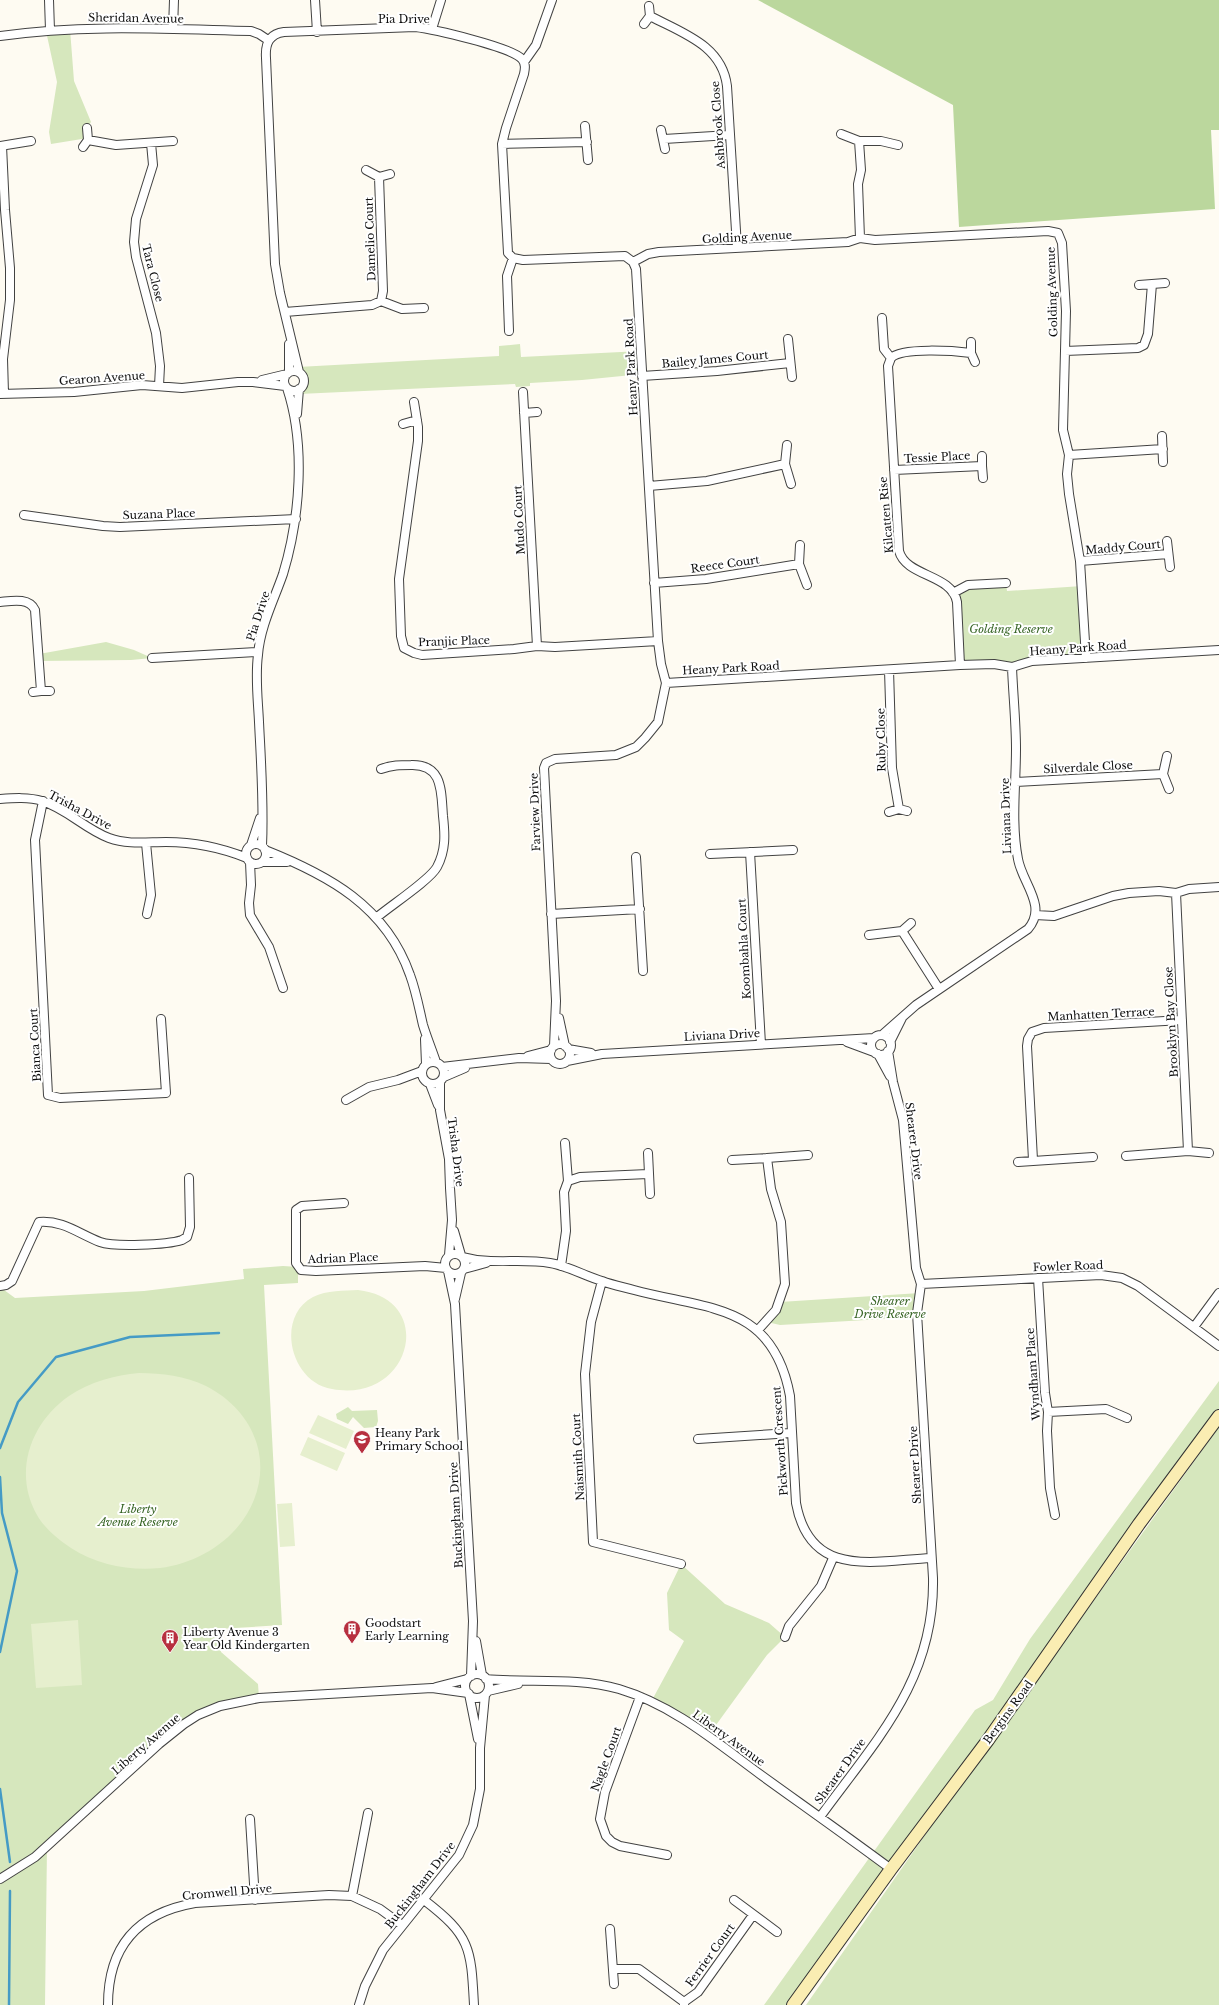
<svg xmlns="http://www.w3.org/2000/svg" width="1219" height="2005" font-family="'Libre Baskerville',serif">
	<rect width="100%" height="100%" fill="#fefbf2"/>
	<path fill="#d6e7bd" d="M70 29 74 81 91 122 87 128 88 138 51 144 49 132 57 82 46 31Z
		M520 344 521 357 641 351 642 374 582 380 530 383V386L516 387 515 384 299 394 304 380 298 367 499 356V346Z
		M1006 583 1007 591 1082 586 1086 658 960 665 955 597 961 588Z
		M106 642 134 650 152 658 131 660 39 661V654Z
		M283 1266 298 1267V1283L264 1285 282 1625 218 1629 221 1652 258 1684 259 1698 198 1715 47 1847 45 2005H0V1287L15 1298 144 1291 244 1279 243 1269Z
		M920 1293 918 1317 780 1325 767 1322 780 1302Z
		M1219 1381V1418L793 2005H764L975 1710 993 1700 1030 1639Z
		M348 1407 352 1411 377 1410 378 1421 376 1427 364 1428 353 1417 348 1424 337 1419 336 1414Z
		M1219 1427V2005H806L937 1818Z
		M681 1564 725 1604 769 1623 785 1637 767 1655 708 1736 651 1702 684 1641 669 1630 667 1593Z"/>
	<path fill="#bbd79d" d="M758 0H1219V130H1211L1215 209 959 227 953 105Z"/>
	<path fill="#e6efce" d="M358 1290C438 1299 411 1404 332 1389 290 1382 275 1317 313 1297 327 1290 344 1291 358 1290Z
		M139 1373C162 1373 185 1376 206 1386 259 1413 277 1471 243 1520 224 1547 192 1564 160 1568 130 1571 97 1565 71 1548 59 1540 45 1529 37 1515 13 1473 30 1423 69 1396 90 1382 115 1375 139 1373Z
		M318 1415 354 1431 346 1449 309 1433Z
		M308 1437 345 1453 337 1471 300 1455Z
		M292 1503 295 1546 280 1547 277 1504Z
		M78 1620 82 1685 36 1688 31 1624Z"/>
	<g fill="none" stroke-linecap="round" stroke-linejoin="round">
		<path stroke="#459bc5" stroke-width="2.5" d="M0 1448 18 1402 56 1357 130 1337 219 1333
			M0 1477 2 1513 17 1571 0 1652
			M0 1789 10 1862
			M9 2005 10 1891"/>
		<defs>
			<path id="street" d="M49 0 50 30
				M315 0 317 32
				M649 6 650 16C682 33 722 45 727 86L737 247
				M644 24 650 16
				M173 29 174 0
				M432 29 441 0
				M0 36C84 24 167 29 251 31L259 34 268 40
				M524 62 536 45 552 0
				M585 126 588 160
				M87 128 88 140
				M661 130 665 149
				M841 134 859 141H881L898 145
				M664 139 730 135
				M859 141 861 170 858 184 860 238
				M151 143 153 165 136 219 134 242 136 257 156 333 160 366 159 386
				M502 144 587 142
				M0 146 31 141
				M2 146 5 210 10 268V300L3 359 4 393
				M83 147 88 140 116 145 173 141
				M379 177 390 174
				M633 262 648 254 659 252 848 242 860 238 875 240 1048 231 1058 233 1062 243 1066 311 1063 430 1069 455 1067 474 1069 494 1080 561 1086 658
				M1139 285 1152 284
				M381 301 402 309 424 308
				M285 312 372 305 381 301 383 291 379 177 366 170
				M882 318 884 349 891 358
				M509 331 507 276 513 258
				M788 339 792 377
				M971 342V353L975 362
				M289 344V372
				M1065 351 1138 348 1144 345 1148 334 1152 284 1165 283
				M284 381a10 10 0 1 1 20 0a10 10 0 1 1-20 0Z
				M299 372 280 293 275 264 266 58C265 44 269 34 284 32L415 27C433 29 511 47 522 59 526 64 525 69 524 74L506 128 502 144 508 253 513 258 523 260 625 256 633 262 636 269 658 641 661 664 666 683 658 722 645 738 636 747 616 755 555 759 546 763 544 768 556 1001 554 1046
				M642 376 717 371 790 363
				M262 380 287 374
				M523 392 537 646
				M0 394 74 392 142 385 182 388 238 382H253L285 386
				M414 402 418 427V441L399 579 401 636 404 648 414 653 422 655 514 649 537 646 555 647 658 641
				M524 413 537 412
				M297 414 299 389
				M403 424 417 420
				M1162 436 1163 462
				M787 445 785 464 791 484
				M1069 455 1163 449
				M982 466V456
				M894 470 982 466 983 478
				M649 486 707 481 785 464
				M24 515 103 526 120 527 296 519
				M1167 541 1170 567
				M800 545 799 564 807 585
				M1080 561 1168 554
				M654 583 706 579 799 564
				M953 593 968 585 1006 583
				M0 602C11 601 29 597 35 610L41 691 33 692
				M152 658 258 652
				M960 665 957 602C952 574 906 577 899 551L888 366 891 358C902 347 955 351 971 353
				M889 670 892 768 899 809 907 811
				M666 683 960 665 994 664 1012 667 1032 661 1219 650
				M41 691H50
				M1167 756 1163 774 1169 789
				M1015 782 1163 774
				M0 799C14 798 29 797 42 801 67 809 85 829 109 838 128 845 147 842 166 842 193 842 222 848 247 858
				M43 801 35 840 48 1095 60 1098 166 1093 161 1019
				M889 812 899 809
				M146 843 151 895 147 914
				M246 854a10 10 0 1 1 20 0a10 10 0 1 1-20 0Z
				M251 845 260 818
				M262 846C264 804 261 763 259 722 258 700 255 677 258 655 260 627 274 600 283 574 300 518 306 445 287 388
				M265 850C328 875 386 906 410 975 416 991 419 1008 423 1025 427 1038 432 1050 436 1062
				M750 852 761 1044
				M710 854 793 850
				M636 857 643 971
				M250 862 251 885 249 903 250 915 269 947 283 988
				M262 862H287
				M1176 893 1188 1151
				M551 914 640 909
				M1035 915 1054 916 1113 896 1129 893 1159 891 1176 893 1189 889 1219 887
				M376 918C390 906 430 880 437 867 446 850 445 834 443 816 441 791 443 764 411 765 400 765 392 765 381 769
				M902 931 939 989
				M869 935 902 931 911 923
				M559 1018 565 1046
				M882 1035 916 1005 1028 929C1048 906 1022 883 1018 859 1011 823 1016 785 1016 749 1016 722 1013 694 1012 667
				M871 1045a10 10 0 1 1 20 0a10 10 0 1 1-20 0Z
				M425 1039 426 1064
				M847 1042 874 1052
				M890 1042 902 1018
				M550 1054a10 10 0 1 1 20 0a10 10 0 1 1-20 0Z
				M568 1049 591 1053
				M878 1054 890 1076
				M528 1056 551 1050
				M567 1061 602 1054 874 1038
				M422 1073a11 11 0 1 1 22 0a11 11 0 1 1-22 0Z
				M442 1067 519 1058 551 1059
				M444 1077 465 1068
				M440 1082V1110L449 1159 450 1188 452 1220 449 1255
				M430 1084 438 1105
				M346 1100 369 1087 398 1080 422 1071
				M648 1153 650 1194
				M1126 1156 1188 1151 1209 1153
				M767 1158 808 1155
				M732 1160 767 1158 771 1189 781 1222 785 1284 776 1310 758 1330
				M1033 1160 1027 1046 1028 1039 1032 1032 1044 1028 1182 1020
				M1018 1162 1093 1157
				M568 1181 580 1177 648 1174
				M344 1203 302 1206 296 1210V1263L301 1270 316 1271 425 1266 446 1268
				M454 1231 461 1255
				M445 1264a10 10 0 1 1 20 0a10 10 0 1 1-20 0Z
				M463 1257C492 1265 521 1258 550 1263 568 1266 585 1276 602 1281 612 1285 623 1287 634 1290 708 1310 773 1303 790 1396L796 1503C810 1579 873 1561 931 1558
				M561 1266 566 1231 564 1192 568 1181 565 1143
				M464 1269 486 1263
				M448 1271 455 1304 473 1621 471 1676
				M1038 1278 1045 1393 1048 1412 1047 1431 1050 1488 1055 1515
				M602 1281 591 1322 585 1374 593 1542 681 1564
				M921 1284 1101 1275 1122 1278 1138 1286 1219 1346
				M0 1286 6 1285 12 1281 39 1222C63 1220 79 1234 100 1242 114 1247 167 1245 182 1240L187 1237 190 1227 189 1178
				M455 1299 461 1273
				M1194 1327 1219 1293
				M1048 1412 1106 1409 1127 1418
				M698 1439 791 1433
				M785 1637 789 1626 821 1586 833 1558
				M476 1641 482 1675
				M465 1686a12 12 0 1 1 24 0a12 12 0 1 1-24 0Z
				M486 1679C530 1683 576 1677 619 1689 673 1705 716 1742 761 1775 804 1806 848 1837 891 1869
				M436 1687 467 1679
				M488 1691 518 1684
				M469 1694 478 1739
				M640 1697 605 1792 600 1819 606 1836 612 1842 620 1846 667 1855
				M820 1817C876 1740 935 1680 933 1578L917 1313 921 1284 916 1268 903 1120 893 1082 888 1051
				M250 1819 255 1900
				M0 1879 35 1857 159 1744 184 1724 198 1715 220 1706 259 1698 432 1688 468 1693
				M352 1896 368 1813
				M424 1900C471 1936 471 1948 474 2005
				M734 1900 777 1932
				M610 1929 614 1984
				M613 1969H639L684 2002
				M108 2005C108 1947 137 1913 195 1903L329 1895 352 1896 380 1909 402 1925
				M359 2005 365 1986 383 1950 459 1855 473 1825 480 1789V1748L485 1695
				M684 2005V2002L698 1992 753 1915"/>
			<path id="secondary" d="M793 2005 891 1869 988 1740 1139 1524 1219 1416"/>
		</defs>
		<use href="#street" stroke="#424242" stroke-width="10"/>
		<use href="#secondary" stroke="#313131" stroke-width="14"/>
		<use href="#street" stroke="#fff" stroke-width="8"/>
		<use href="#secondary" stroke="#faedb2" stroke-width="12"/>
	</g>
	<defs>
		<symbol id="school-pin" viewBox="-11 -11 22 30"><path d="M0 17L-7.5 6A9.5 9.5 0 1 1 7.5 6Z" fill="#b72f3f" stroke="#fff"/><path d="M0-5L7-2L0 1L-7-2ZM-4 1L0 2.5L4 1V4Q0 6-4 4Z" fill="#fff"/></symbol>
		<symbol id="building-pin" viewBox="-11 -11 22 30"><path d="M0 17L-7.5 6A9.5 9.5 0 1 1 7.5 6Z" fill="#b72f3f" stroke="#fff"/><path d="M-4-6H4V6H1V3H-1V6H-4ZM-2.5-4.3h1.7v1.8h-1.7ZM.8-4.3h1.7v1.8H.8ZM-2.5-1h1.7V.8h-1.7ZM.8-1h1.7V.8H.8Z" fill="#fff"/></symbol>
	</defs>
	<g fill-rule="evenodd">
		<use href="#school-pin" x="352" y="1429" width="20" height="27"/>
		<use href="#building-pin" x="342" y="1619" width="20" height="27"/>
		<use href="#building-pin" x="160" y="1628" width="20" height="27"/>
	</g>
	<g text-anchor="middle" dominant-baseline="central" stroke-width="4" stroke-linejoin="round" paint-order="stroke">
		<g font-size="11" fill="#0f0f0f" stroke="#fff">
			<text transform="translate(136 18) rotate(1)">Sheridan Avenue</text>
			<text x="404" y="19">Pia Drive</text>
			<text transform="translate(718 125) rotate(-94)">Ashbrook Close</text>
			<text transform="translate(747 237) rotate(-3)">Golding Avenue</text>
			<text transform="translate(370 239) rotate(-92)">Damelio Court</text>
			<text transform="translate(153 273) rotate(76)">Tara Close</text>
			<text transform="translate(1052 292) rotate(-92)">Golding Avenue</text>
			<text transform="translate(715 359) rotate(-5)">Bailey James Court</text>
			<text transform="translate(631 367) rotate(-93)">Heany Park Road</text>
			<text transform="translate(102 378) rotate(-4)">Gearon Avenue</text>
			<text transform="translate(937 457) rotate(-3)">Tessie Place</text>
			<text transform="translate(159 514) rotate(-2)">Suzana Place</text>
			<text transform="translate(886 515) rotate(-95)">Kilcatten Rise</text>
			<text transform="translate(519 520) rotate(-93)">Mudo Court</text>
			<text transform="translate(1123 547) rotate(-5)">Maddy Court</text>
			<text transform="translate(725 564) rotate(-8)">Reece Court</text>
			<text transform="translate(258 616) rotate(-72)">Pia Drive</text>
			<text transform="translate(454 641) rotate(-2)">Pranjic Place</text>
			<text transform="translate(1078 648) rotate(-4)">Heany Park Road</text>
			<text transform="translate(731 668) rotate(-3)">Heany Park Road</text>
			<text transform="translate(881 740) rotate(-91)">Ruby Close</text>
			<text transform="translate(1088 767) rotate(-3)">Silverdale Close</text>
			<text transform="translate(80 810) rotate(28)">Trisha Drive</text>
			<text transform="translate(535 812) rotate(-92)">Farview Drive</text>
			<text transform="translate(1006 816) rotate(-92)">Liviana Drive</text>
			<text transform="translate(744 949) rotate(-93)">Koombahla Court</text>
			<text transform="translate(1101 1014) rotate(-3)">Manhatten Terrace</text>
			<text transform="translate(1171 1022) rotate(-93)">Brooklyn Bay Close</text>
			<text transform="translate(722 1035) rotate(-3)">Liviana Drive</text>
			<text transform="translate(35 1045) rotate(-93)">Bianca Court</text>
			<text transform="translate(914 1141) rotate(83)">Shearer Drive</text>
			<text transform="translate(456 1152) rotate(83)">Trisha Drive</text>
			<text transform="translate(343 1258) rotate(-2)">Adrian Place</text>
			<text transform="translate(1068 1266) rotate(-2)">Fowler Road</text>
			<text transform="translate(1033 1374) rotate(-94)">Wyndham Place</text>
			<text transform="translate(780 1441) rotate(-94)">Pickworth Crescent</text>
			<text transform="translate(578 1457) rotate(-93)">Naismith Court</text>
			<text transform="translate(915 1465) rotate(-93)">Shearer Drive</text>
			<text transform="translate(456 1515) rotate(-93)">Buckingham Drive</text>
			<text transform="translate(1008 1712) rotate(-54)">Bergins Road</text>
			<text transform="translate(729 1738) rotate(36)">Liberty Avenue</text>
			<text transform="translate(146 1744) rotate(-41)">Liberty Avenue</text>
			<text transform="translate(606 1759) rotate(-70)">Nagle Court</text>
			<text transform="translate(840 1771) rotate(-54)">Shearer Drive</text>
			<text transform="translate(420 1885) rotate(-52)">Buckingham Drive</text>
			<text transform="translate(227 1892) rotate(-5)">Cromwell Drive</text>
			<text transform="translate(710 1955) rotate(-54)">Ferrier Court</text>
		</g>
		<g font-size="11" font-style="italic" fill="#356323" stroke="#fff">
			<text x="1011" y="629">Golding Reserve</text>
			<text x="890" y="1301">Shearer<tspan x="890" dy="13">Drive Reserve</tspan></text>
			<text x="138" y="1509">Liberty<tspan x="138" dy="13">Avenue Reserve</tspan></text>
		</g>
		<g font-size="11" fill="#0f0f0f" stroke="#fff" text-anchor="start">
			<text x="375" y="1433">Heany Park<tspan x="375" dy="13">Primary School</tspan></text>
			<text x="365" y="1623">Goodstart<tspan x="365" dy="13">Early Learning</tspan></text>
			<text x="183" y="1632">Liberty Avenue 3<tspan x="183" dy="13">Year Old Kindergarten</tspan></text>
		</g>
	</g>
</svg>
